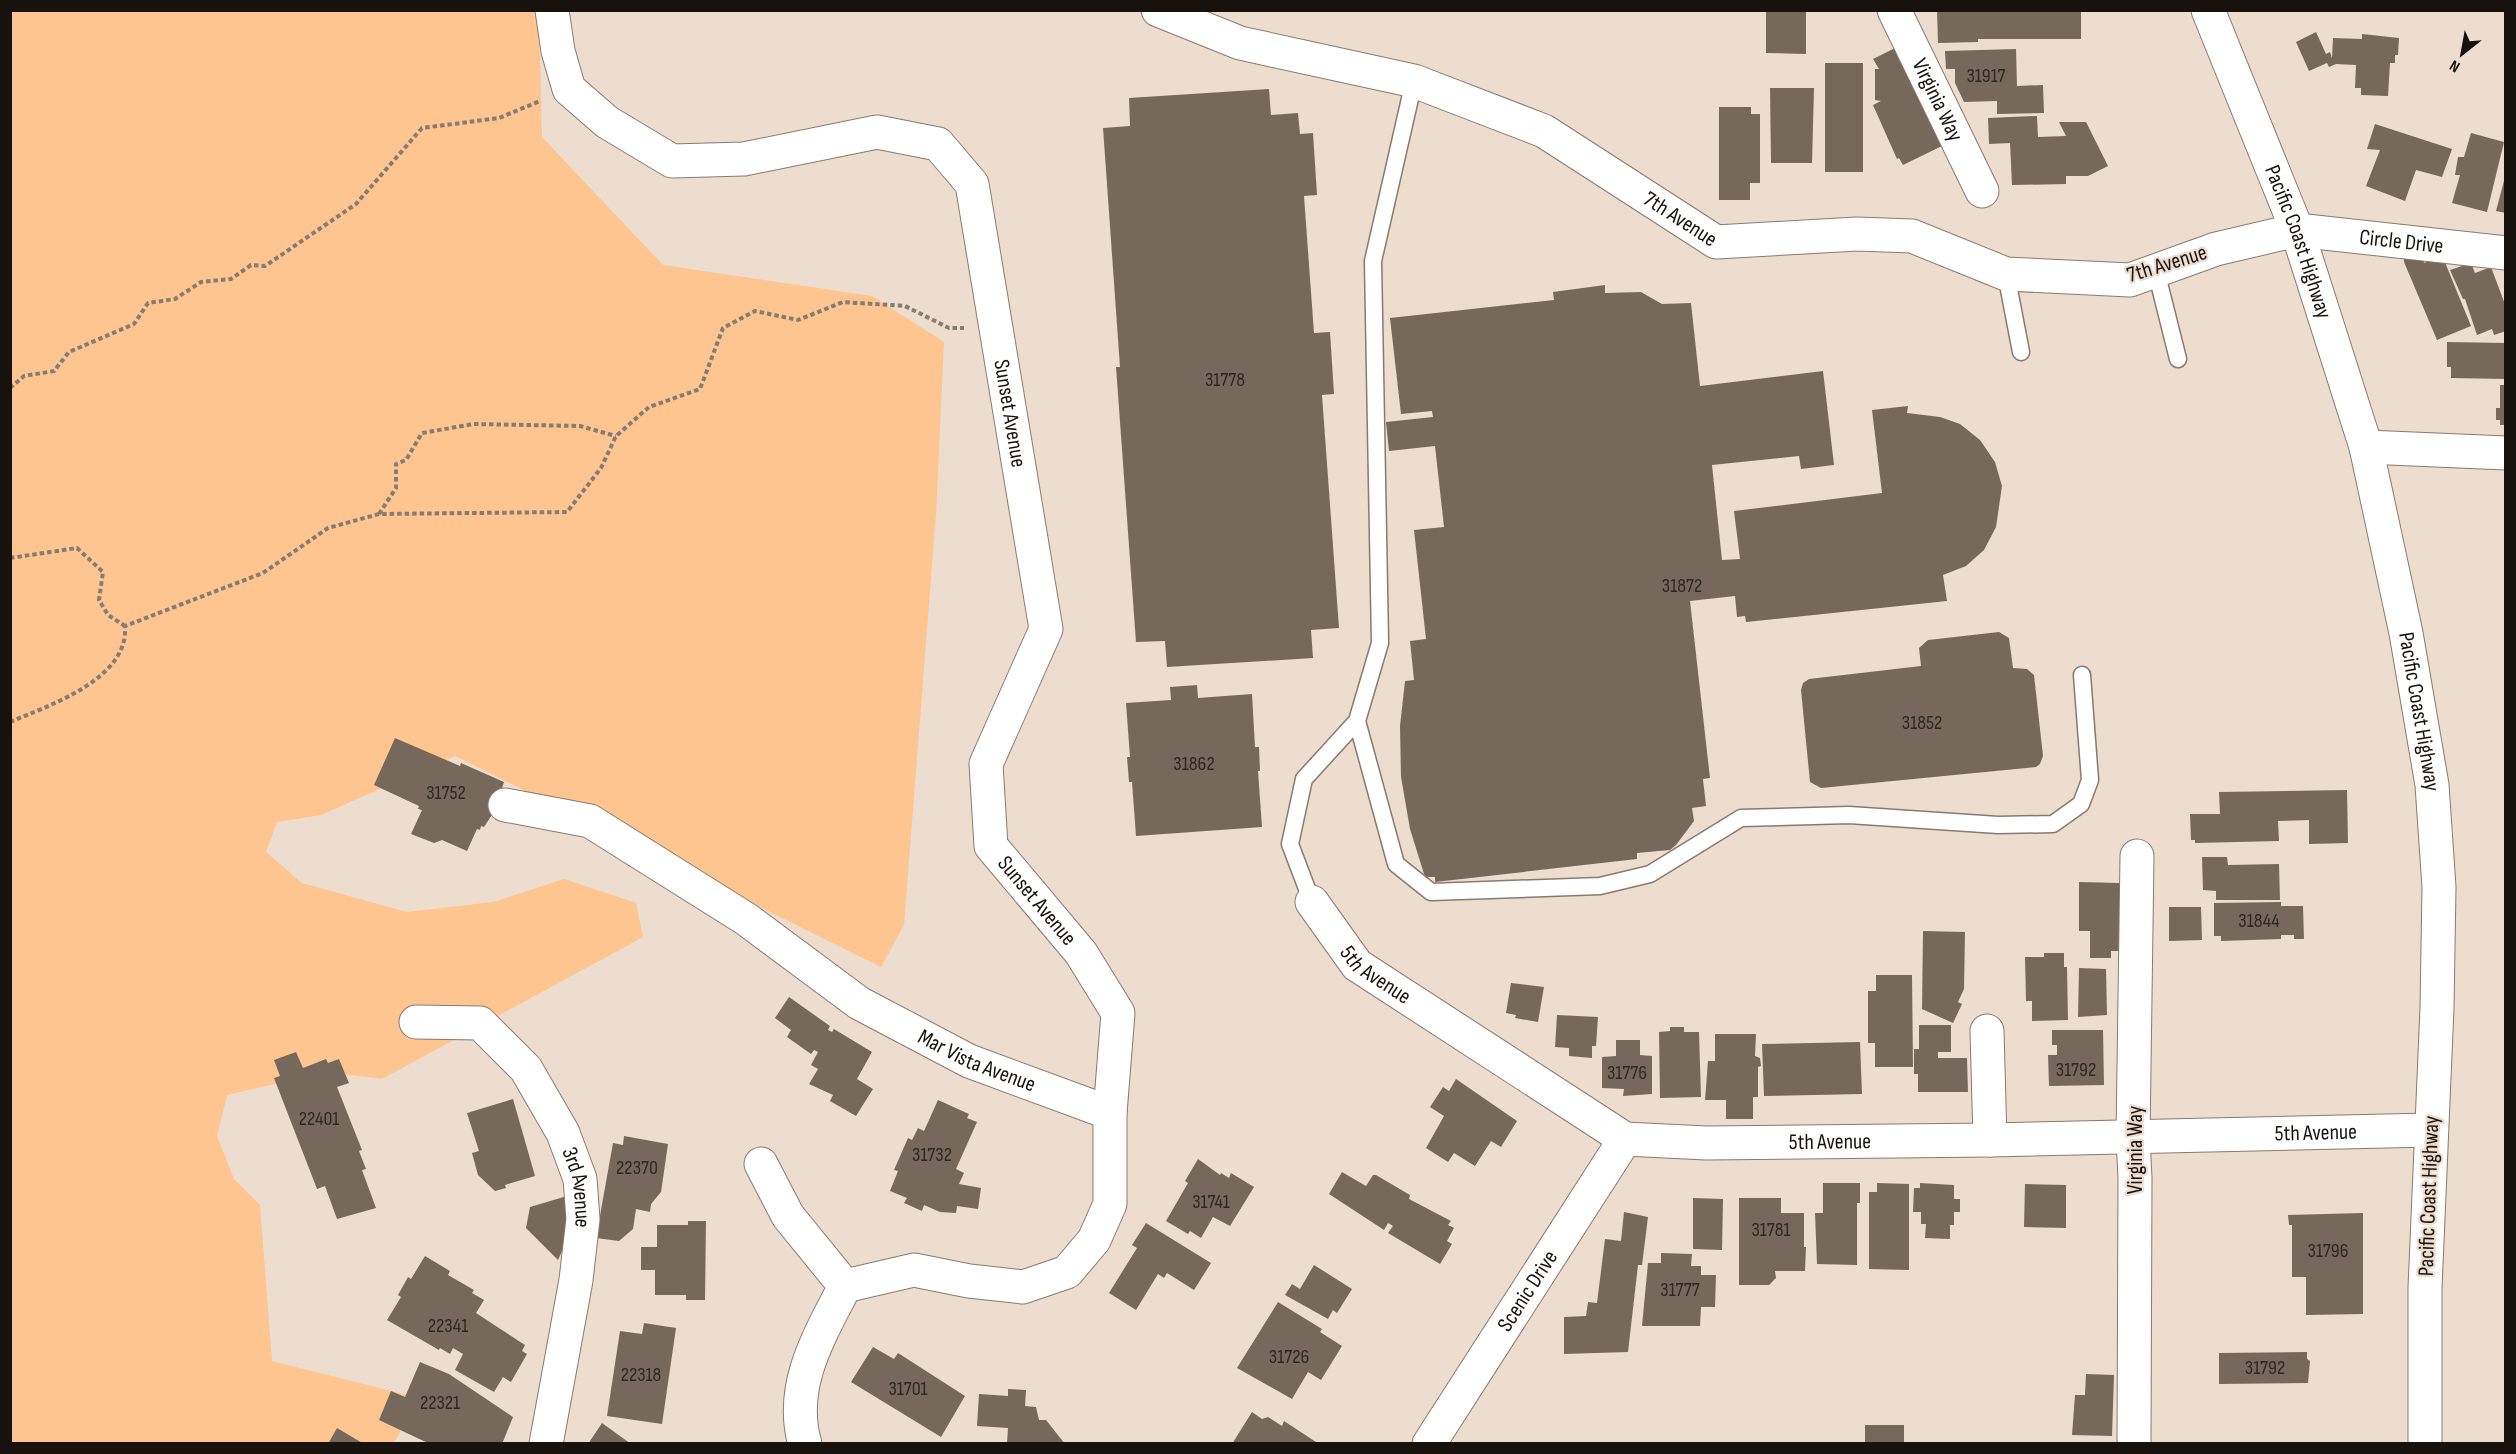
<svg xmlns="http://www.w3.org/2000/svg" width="2516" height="1454" font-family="'Sofia Sans Condensed',sans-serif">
	<rect width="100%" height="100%" fill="#ecddce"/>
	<path fill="#fec590" d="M10 11H539L542 137 663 265 872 296 944 342 936 514 904 925 881 967 455 756 321 815 277 822 266 852 302 883 407 912 493 902 564 879 636 903 643 937 382 1079 326 1072 227 1095 217 1136 234 1179 260 1205 272 1361 419 1398 394 1443H11Z"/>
	<path fill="#76695c" d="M1937 10H2081V39H1978V42L1938 43Z
		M1766 11 1806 12V54L1766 53Z
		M2316 32 2326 54 2330 52 2332 58 2333 38 2362 39V34L2399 38 2398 55H2395V63H2390L2388 96 2361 95V88H2355L2356 65 2336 64 2329 67 2327 63 2309 71 2296 42Z
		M1899 46 1946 144 1903 165 1899 158 1897 159 1873 105 1881 101 1875 100V69H1879L1873 59Z
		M2016 49 2017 86 2043 85 2044 113 1997 114V101L1964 102 1955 83V69H1946L1945 51Z
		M1825 63H1863V172H1825Z
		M1770 88H1814L1812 163H1771Z
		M1269 89 1271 115 1298 113 1300 134 1313 133 1317 195 1304 196 1314 333 1330 332 1334 394 1322 395 1339 628 1311 630 1313 658 1167 667 1165 641 1136 642 1116 367H1120L1103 128 1130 126 1129 98Z
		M1719 107H1751V114H1760V183H1750V200H1719Z
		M2037 116 2038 137 2066 136 2059 122H2086L2108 166 2088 176H2066V184L2012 185 2010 143 1989 144 1988 118Z
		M2375 124 2452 149 2442 177 2416 170 2405 201 2366 186 2380 150 2367 149Z
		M2471 133 2504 142 2487 212 2452 203 2460 175H2455L2458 157H2464Z
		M2505 177H2506V213L2496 211Z
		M2442 255 2471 326 2437 340 2404 262V258L2423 259 2424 263Z
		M2471 263 2475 273 2491 267 2506 307V331L2494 335 2492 329 2477 335 2465 299H2463L2450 270Z
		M1605 285V293L1641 292 1662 304 1691 303 1700 386 1823 371 1834 465 1801 469 1799 456 1712 465 1722 560 1740 559 1734 511 1882 493 1872 410 1908 406 1907 413 1940 417 1960 424 1980 440 1995 462 2002 486 1996 527 1984 550 1966 566 1943 575 1947 601 1746 622 1745 616 1737 617 1735 596 1690 601 1710 778 1703 779 1706 806 1692 808 1694 821 1676 845 1670 850 1637 853V859L1435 882V877H1425L1410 829 1401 777 1400 726 1405 681 1414 680 1410 641 1426 639 1414 530 1444 527 1435 446 1389 451 1386 422 1433 417 1432 411 1401 414 1390 318 1554 300 1553 292Z
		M2447 342 2506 343V379L2451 378V367H2447Z
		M2500 385H2506V425H2500V420H2496V408H2500Z
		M1999 632 2009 638 2013 668 2027 669 2034 675 2043 756 2040 764 2036 767 1821 788 1810 782 1801 690 1803 683 1809 679 1921 666 1919 648 1928 640Z
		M1197 685 1198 698 1252 694 1255 747H1259L1260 771H1258L1262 827 1136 836 1132 782H1129L1127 757H1130L1126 703 1171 700 1170 687Z
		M395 738 460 766 461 763 504 782 495 810 484 827 481 826 480 830 477 829 467 851 442 840 434 843 411 834 422 810 418 809 419 806 374 785Z
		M2347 790 2348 843 2309 844V820L2278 821 2279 841 2195 843V840H2191L2190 814H2220L2219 792Z
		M2202 857H2227L2228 865 2279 864 2280 900H2216V891L2203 890Z
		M2079 882 2120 883 2119 951H2111V958H2090V931H2079Z
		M2281 902V906H2303L2304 939H2294V935H2281V939L2221 941V936H2214V903Z
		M2169 907H2201L2202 940 2169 941Z
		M1923 931 1965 932 1964 989 1958 1002 1962 1004 1953 1023 1922 1009Z
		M2044 953H2064V967H2067L2068 1020 2032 1021V1001H2026L2025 957H2044Z
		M2079 968 2106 969 2107 1015 2078 1017Z
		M1876 975H1912L1913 1067H1875V1043H1868V991H1876Z
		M1511 983 1544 987 1538 1022 1515 1018 1516 1015 1506 1013Z
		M789 997 830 1026 828 1030 832 1032 834 1029 872 1052 857 1079 873 1089 856 1116 830 1101 833 1095 809 1084 818 1069 811 1065 818 1052 814 1050 811 1054 787 1037 791 1030 775 1018Z
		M1557 1015 1598 1017 1596 1046H1592V1058L1569 1056V1048L1555 1047Z
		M1919 1025H1951V1052H1938V1058H1967L1968 1092H1918V1074H1914V1049H1919Z
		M1670 1027H1684V1032H1699L1701 1097 1660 1098 1659 1032 1670 1031Z
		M2052 1030H2103L2104 1085 2049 1086 2048 1055H2057V1045H2052Z
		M1715 1034H1756L1755 1056 1760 1058 1761 1066 1758 1067V1097H1753V1119H1726V1100H1705L1708 1061H1715Z
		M1616 1040H1640V1055L1652 1056V1094L1623 1096 1624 1089 1602 1088V1057L1616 1056Z
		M1860 1042 1862 1094 1764 1096 1762 1044Z
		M296 1052 303 1068 326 1059 328 1063 339 1059 349 1083 337 1087 362 1150 359 1151 366 1169 362 1170 376 1208 337 1219 325 1186 317 1189 274 1078 280 1076 274 1060Z
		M1456 1079 1517 1121 1501 1147 1491 1141 1475 1166 1454 1153 1448 1162 1426 1148 1444 1116 1430 1107 1443 1087 1449 1091Z
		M513 1099 535 1176 505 1185 506 1188 495 1191 478 1175 472 1153 479 1151 467 1113Z
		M938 1100 969 1114 967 1118 977 1122 956 1169 964 1173 959 1184 981 1188 978 1209 957 1206 956 1213 940 1212 924 1205 922 1211 904 1203 907 1198 890 1191 898 1171 894 1170 908 1138 912 1140 918 1128 924 1131Z
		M624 1136 668 1144 661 1192 651 1204 650 1212 636 1209 633 1229 619 1241 596 1238 613 1143 623 1145Z
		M1198 1159 1220 1175 1221 1173 1229 1178 1231 1173 1254 1187 1230 1226 1213 1217 1201 1238 1190 1231 1188 1234 1166 1221 1188 1183 1185 1181Z
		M1342 1172 1366 1186 1373 1175H1376L1410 1195 1409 1199 1451 1221 1448 1225 1454 1228 1447 1241 1452 1244 1440 1264 1388 1233 1393 1226 1388 1223 1384 1230 1329 1194Z
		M1823 1183H1860V1203H1857V1265L1817 1264 1815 1213H1823Z
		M1877 1183 1909 1184V1270L1869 1269V1192H1877Z
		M1920 1183 1954 1185V1199H1960V1212H1954V1225H1950V1239L1925 1238 1926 1224H1921V1212H1913L1914 1188H1920Z
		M2025 1184 2066 1185V1228L2024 1227Z
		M567 1196 571 1231 558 1260 526 1228 530 1207Z
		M1693 1198 1723 1199 1722 1250 1693 1249Z
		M1739 1198H1781V1213H1804V1247H1806L1805 1271H1775L1776 1278 1769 1285H1739Z
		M1624 1212 1648 1217 1642 1265H1638L1628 1352 1564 1354V1317L1586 1316 1588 1302 1597 1303 1605 1239 1621 1241Z
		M2363 1213V1314L2306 1315V1277H2292V1225H2289L2288 1215Z
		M688 1221H706L705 1300H686V1295H655V1270H641V1247H657V1225H688Z
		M1146 1223 1211 1263 1194 1290 1167 1273 1164 1278 1158 1274 1136 1310 1109 1293 1137 1248 1132 1245Z
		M1661 1253 1692 1254 1691 1266H1701V1275H1716L1715 1307H1701L1700 1326H1642L1648 1263H1661Z
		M425 1256 450 1271 448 1275 474 1290 472 1293 484 1300 476 1313 525 1345 522 1351 527 1354 511 1382 503 1377 494 1392 455 1370 463 1354 453 1348 450 1354 440 1348 439 1350 387 1320 401 1297 398 1295 408 1277 411 1279Z
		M1314 1265 1352 1289 1337 1313 1333 1310 1328 1319 1285 1295 1292 1284 1300 1289Z
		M1278 1302 1322 1329 1320 1332 1342 1346 1321 1380 1308 1372 1292 1399 1237 1368Z
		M644 1323 676 1328 662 1424 607 1416 620 1331 642 1334Z
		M873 1347 894 1359 898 1353 965 1396 941 1437 851 1382Z
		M2307 1352V1359L2310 1361 2308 1383 2219 1384V1353Z
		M420 1362 449 1374 513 1417 502 1444H430L379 1420 391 1391 405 1397Z
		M2086 1374 2114 1375 2112 1436 2072 1435 2075 1395H2085Z
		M1008 1389 1026 1390 1025 1406 1036 1407 1039 1420H1046L1065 1444H1007L1008 1428 977 1426 979 1394 1008 1396Z
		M1252 1412 1262 1419 1268 1417 1282 1426 1284 1421 1319 1444H1232Z
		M602 1423 631 1444H588Z
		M1865 1425H1904V1444H1865Z
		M337 1428 364 1444H328Z"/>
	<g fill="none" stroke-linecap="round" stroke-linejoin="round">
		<defs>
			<path id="lane" d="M2156 271 2178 359
				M2006 274 2021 352
				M1357 721 1396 864 1431 892 1600 886 1650 874 1741 818 1849 815 1998 825 2053 824 2081 804 2090 780 2082 675
				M1312 902 1290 844 1304 779 1357 721 1380 643 1373 261 1414 81"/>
			<g id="street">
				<path id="s1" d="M552 10 558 51 569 89 607 122 672 161 744 159 877 132 938 144 972 184 1046 629 986 764 991 846 1081 953 1118 1013 1110 1113V1204L1094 1240 1067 1272 1023 1287 969 1281 914 1270 845 1286C820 1335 788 1386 805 1444"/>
				<path id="s2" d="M1158 10 1240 43 1414 81 1544 131 1716 242 1857 234 1912 236 2006 274 2130 280 2216 249 2297 230 2506 253"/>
				<path id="s3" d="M1894 10 1982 191"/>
				<path d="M2366 447 2506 453"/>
				<path id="s4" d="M505 805 590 821 746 919 859 1003 969 1061 1110 1113"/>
				<path id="s5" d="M1312 902 1357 965 1625 1139 1706 1143 1990 1140 2431 1130"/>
				<path id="s6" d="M416 1022 480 1023 526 1069 563 1133 580 1179 583 1219 576 1280 546 1444"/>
				<path d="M1987 1031 1990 1140"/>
				<path d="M761 1164 788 1216 845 1286"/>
				<path id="s7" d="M1429 1444 1625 1139"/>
				<path d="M2134 1444 2135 1178 2133 1138 2137 856"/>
			</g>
			<g id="highway">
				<path id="s8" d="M2208 10 2297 230 2366 447 2406 633 2432 785 2439 887 2437 1008 2425 1288V1444"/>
			</g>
		</defs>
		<use href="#lane" stroke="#897a6e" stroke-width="19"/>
		<use href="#street" stroke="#897a6e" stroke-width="35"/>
		<use href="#highway" stroke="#897a6e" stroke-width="35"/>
		<path stroke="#867c71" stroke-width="4" stroke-dasharray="4.5 3" stroke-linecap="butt" d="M10 388 24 376 54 371 69 352 134 324 148 303 175 299 201 282 231 279 251 265 265 266 356 204 422 128 499 118 540 101
			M379 514 396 488V464L406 460 422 433 474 424 580 426 616 436
			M10 558 77 548 103 572 99 600 108 615 125 626
			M10 722C50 705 129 679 125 626L263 573 328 528 379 514 567 512 601 468 616 436 649 407 700 389 723 328 755 311 798 320 843 302 905 306 949 328H964"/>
		<use href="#lane" stroke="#fff" stroke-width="16"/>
		<use href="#street" stroke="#fff" stroke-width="33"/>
		<use href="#highway" stroke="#fff" stroke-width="33"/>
	</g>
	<g text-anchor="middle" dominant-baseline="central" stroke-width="4.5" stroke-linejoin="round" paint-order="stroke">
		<g font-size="20" fill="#2f2821">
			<text x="1986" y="76">31917</text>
			<text x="1225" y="380">31778</text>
			<text x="1682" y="586">31872</text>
			<text x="1922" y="723">31852</text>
			<text x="1194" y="764">31862</text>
			<text x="446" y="793">31752</text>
			<text x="2259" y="921">31844</text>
			<text x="2076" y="1070">31792</text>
			<text x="1627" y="1073">31776</text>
			<text x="319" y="1119">22401</text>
			<text x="932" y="1155">31732</text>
			<text x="637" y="1168">22370</text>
			<text x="1211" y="1202">31741</text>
			<text x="1771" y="1230">31781</text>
			<text x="2328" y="1251">31796</text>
			<text x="1680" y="1290">31777</text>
			<text x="448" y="1326">22341</text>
			<text x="1289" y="1357">31726</text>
			<text x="2265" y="1368">31792</text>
			<text x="641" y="1375">22318</text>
			<text x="908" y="1389">31701</text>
			<text x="440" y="1403">22321</text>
		</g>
		<g font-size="22" fill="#17120d" stroke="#ecddce">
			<text stroke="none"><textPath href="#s3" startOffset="100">Virginia Way</textPath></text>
			<text stroke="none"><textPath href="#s2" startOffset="568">7th Avenue</textPath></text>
			<text stroke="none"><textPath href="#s2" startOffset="1312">Circle Drive</textPath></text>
			<text stroke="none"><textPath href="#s8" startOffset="249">Pacific Coast Highway</textPath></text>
			<text transform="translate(2167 264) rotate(-17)">7th Avenue</text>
			<text stroke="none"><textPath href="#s1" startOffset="762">Sunset Avenue</textPath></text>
			<text stroke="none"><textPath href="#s8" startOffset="735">Pacific Coast Highway</textPath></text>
			<text stroke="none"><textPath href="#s1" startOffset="1282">Sunset Avenue</textPath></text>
			<text stroke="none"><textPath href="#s5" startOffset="98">5th Avenue</textPath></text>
			<text stroke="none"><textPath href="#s4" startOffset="543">Mar Vista Avenue</textPath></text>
			<text stroke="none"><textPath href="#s5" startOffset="1088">5th Avenue</textPath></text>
			<text stroke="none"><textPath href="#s5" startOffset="602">5th Avenue</textPath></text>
			<text transform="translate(2135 1150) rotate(-90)">Virginia Way</text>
			<text stroke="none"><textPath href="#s6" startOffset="260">3rd Avenue</textPath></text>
			<text transform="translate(2429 1196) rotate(-88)">Pacific Coast Highway</text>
			<text stroke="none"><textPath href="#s7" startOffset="182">Scenic Drive</textPath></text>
		</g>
	</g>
	<rect width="2516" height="1454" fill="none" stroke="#17120d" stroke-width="24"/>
	<g transform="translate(2462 54) rotate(211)" stroke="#ecddce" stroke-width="4.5" paint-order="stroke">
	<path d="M0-4.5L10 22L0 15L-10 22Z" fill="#17120d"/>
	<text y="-9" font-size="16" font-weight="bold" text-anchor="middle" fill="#17120d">N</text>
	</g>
</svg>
